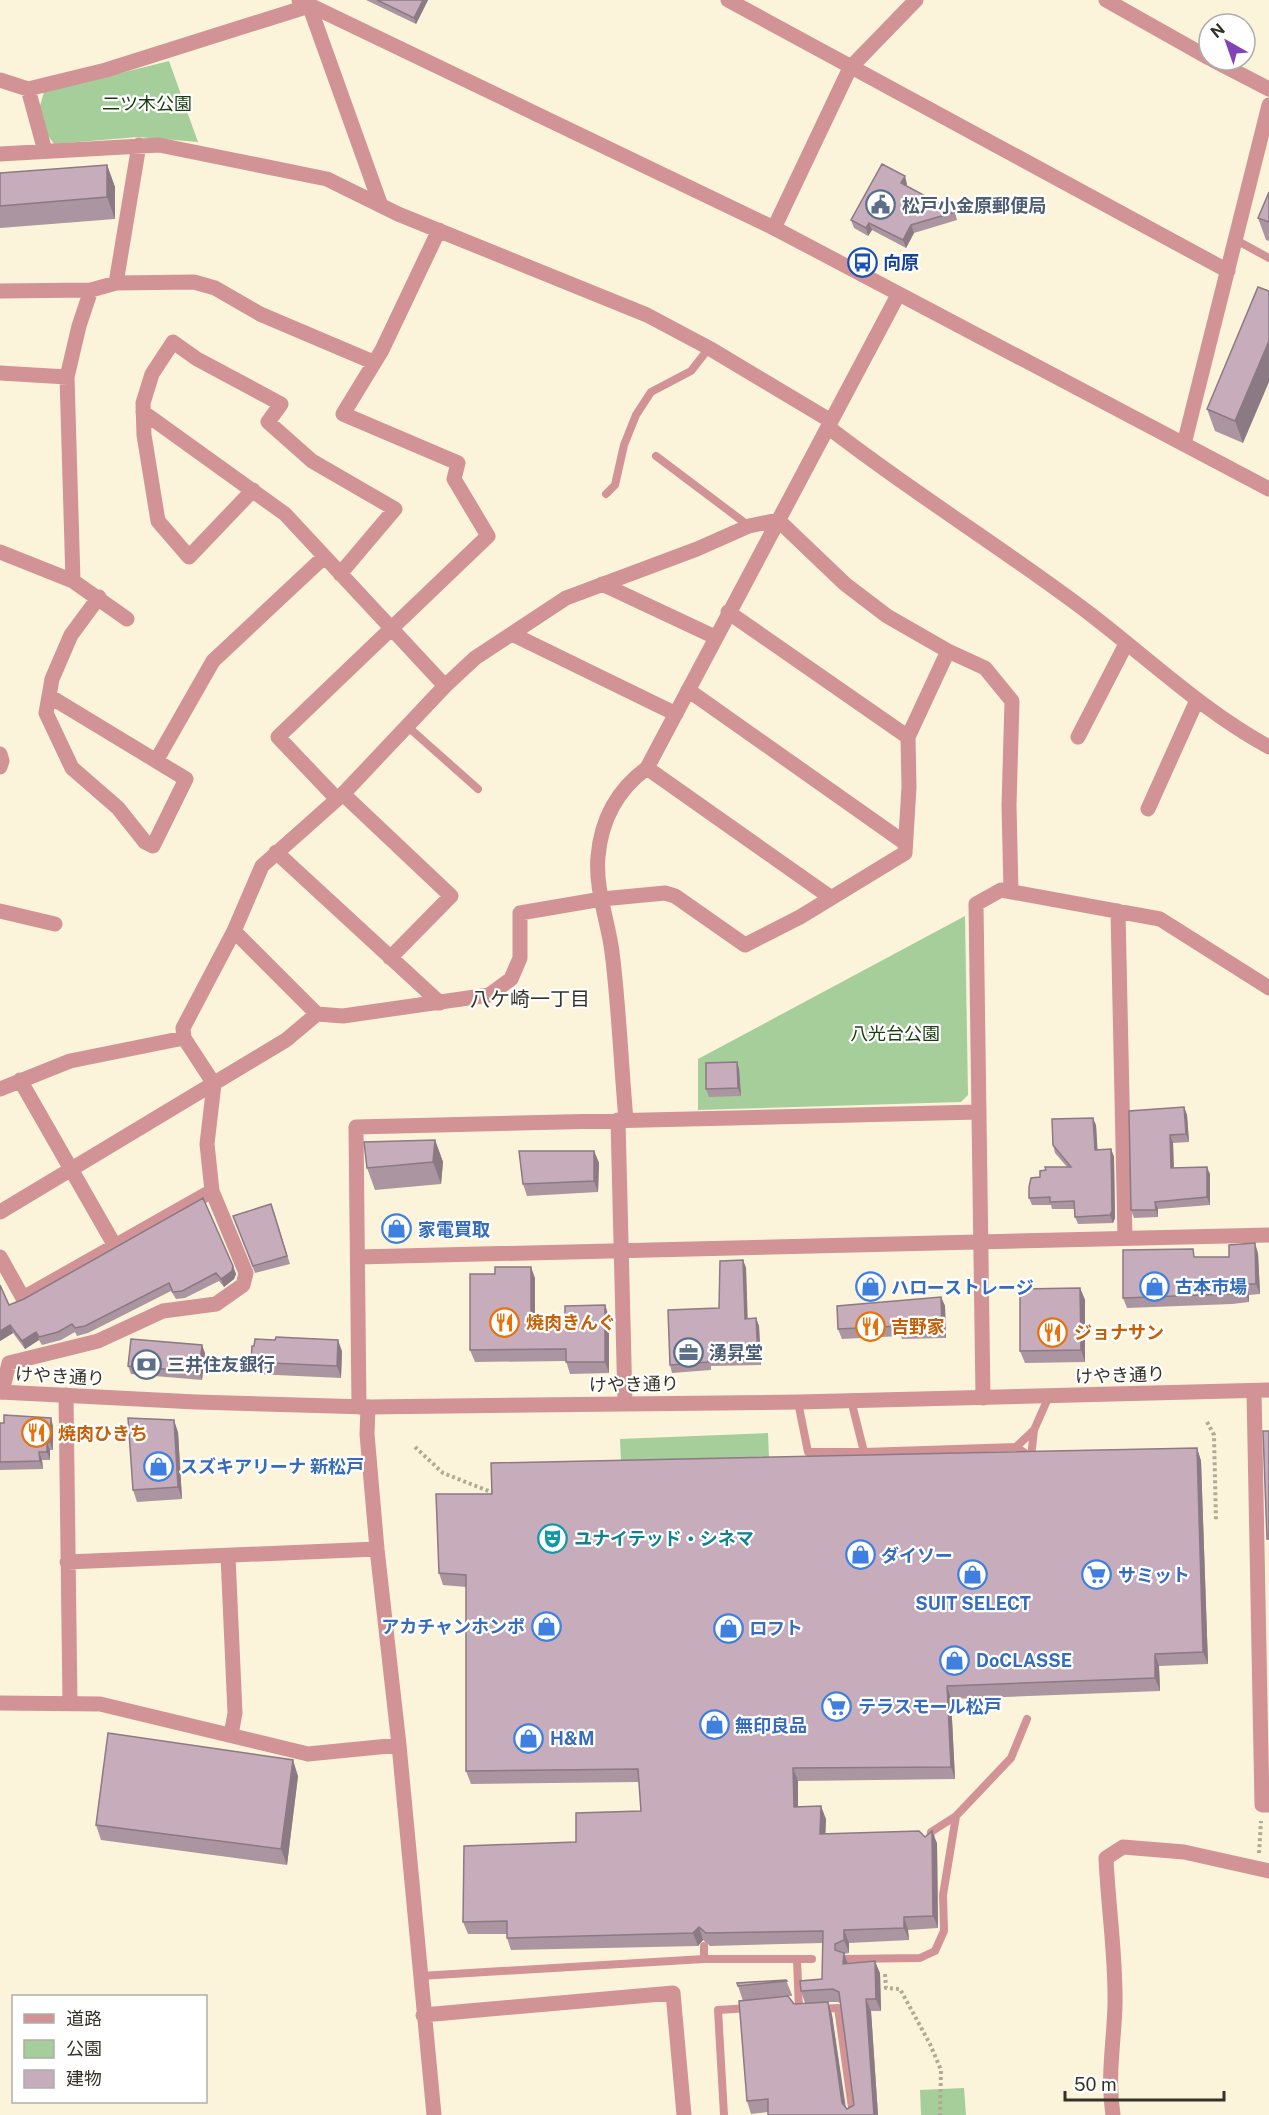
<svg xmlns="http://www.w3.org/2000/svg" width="1269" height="2115" font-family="'Public Sans','Noto Sans JP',sans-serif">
	<rect width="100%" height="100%" fill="#fcf4da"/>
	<path fill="#a5ce9a" d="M169 61 198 142 138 137 54 144 36 119 44 92Z
		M965 916 968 1095 961 1102 698 1110V1059Z
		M768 1433 769 1458 621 1462 620 1439Z
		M964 2088 966 2115H921L920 2090Z"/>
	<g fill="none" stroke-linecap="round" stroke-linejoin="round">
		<path stroke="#b0aa96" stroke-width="4" stroke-dasharray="3 3" stroke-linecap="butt" d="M1207 1422 1214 1435 1216 1521
			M415 1447 443 1473 496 1494
			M1259 1853 1261 1821
			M885 1974 886 1988 900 1989 930 2044 941 2070 940 2115"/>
		<path stroke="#d29396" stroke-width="8" d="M1236 240 1269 258
			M656 456 749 526
			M606 494 615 485 624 445 636 415 651 392 691 371 709 348
			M407 726 478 789
			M798 1402 808 1452H864L851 1400
			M1034 1430 1016 1447 1031 1457 1034 1430 1049 1396
			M864 1452 1016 1447
			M930 1841 931 1832 956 1816
			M704 1946V1959
			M797 1959 799 2010H801
			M845 1959 920 1958 935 1951 944 1931 943 1895 956 1816 1011 1758 1027 1719
			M420 1976 704 1959H812
			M820 2009 838 2008 853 2115
			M724 2115 718 2010 749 2008"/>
		<path stroke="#d29396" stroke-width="15" d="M728 0 1228 271
			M1106 0 1209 58
			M309 5 380 203
			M1213 60 1269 89
			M0 80 28 89 106 70 309 6
			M28 89 45 151
			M0 154 159 145 327 179 398 214 647 315 709 348 831 421
			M774 228 850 68 916 0
			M116 283 139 145
			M0 291 91 290 116 283 194 282 215 288 260 314 373 362
			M0 373 67 377
			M143 412 285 514 445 686
			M828 427C914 494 1008 551 1094 617 1152 662 1205 712 1269 747
			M1184 444 1269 105
			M253 490 189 557 158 521 144 435 143 403 152 374 173 342 197 359 281 404 268 422 312 461 395 509 340 574
			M0 552 73 581 127 619
			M73 581 67 377 79 326 91 290
			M602 584 715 637
			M728 612 908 737
			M512 634 676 714
			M688 690 905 843
			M49 696 186 779 153 846 145 842 118 808 72 768 46 713 52 679 71 635 99 597
			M1078 737 1126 644
			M0 754 2 761 0 767
			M156 761 213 661 324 557
			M647 768 830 897
			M343 794 451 896 390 958
			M337 799 278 737 488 536 454 479 458 463 343 414 382 350 439 230
			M1148 809 1197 700
			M276 852 440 1003
			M0 911 55 924
			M1118 911 1125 1238
			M234 931 317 1014
			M20 1080 115 1246
			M0 1089 70 1061 184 1038 183 1028 234 931 262 866 343 794 445 686 475 658 566 598 697 549 749 526 778 520 845 584 887 616 948 651 985 668 1012 701 1009 805 1011 892
			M618 1120 625 1403
			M626 1120C621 1064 619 1007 612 952 608 921 595 888 598 857 601 820 617 790 647 768L898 295
			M0 1212 286 1040 317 1014 343 1016 489 995 511 979 520 958V913L602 899 665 893 675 896 745 945 800 917 905 853 909 787 908 737 948 651
			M0 1257 23 1298 212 1191
			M1254 1391 1262 1805H1269
			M2 1392 9 1363 98 1341 163 1311 216 1304 243 1285 246 1273 212 1191 207 1144 214 1084 184 1038
			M66 1395 70 1703
			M983 1398 976 904 1001 890 1160 919 1269 988
			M359 1407 356 1127 979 1112
			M368 1407 367 1434 377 1549 399 1745 434 2115
			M228 1556 235 1713 231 1735
			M67 1562 377 1549
			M0 1703 100 1704 308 1754 399 1745
			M423 2015 673 1993 684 2115
			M1113 2115C1107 2076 1114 2043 1115 2005 1116 1956 1108 1906 1106 1858L1123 1847 1184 1852 1269 1871"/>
		<path stroke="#d29396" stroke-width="15" d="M299 0 774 228 1269 489
			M358 1257 1269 1235
			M0 1392 196 1402 368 1407 798 1402 1269 1390"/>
	</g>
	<path fill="#ab95a1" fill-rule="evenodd" d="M366 0H428L416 24Z
		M107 165 115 187V219L0 228V173Z
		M907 184 906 186 955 212 957 220 914 233 906 248 872 230 868 236 854 228 851 220Z
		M1269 192V241L1266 240 1258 218Z
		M1258 287 1243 443 1215 431 1207 409Z
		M737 1062 739 1069 741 1096 709 1097 706 1089Z
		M1184 1107 1187 1115 1189 1142 1173 1143 1174 1168 1210 1174V1205L1158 1209V1217L1134 1218 1131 1210Z
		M1096 1125 1097 1150 1111 1149 1114 1157 1115 1218 1113 1223 1078 1224 1075 1217 1074 1209H1052L1051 1205H1032L1029 1198 1040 1177 1046 1170 1067 1167 1055 1153 1053 1145Z
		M435 1140 443 1162 441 1184 375 1190 367 1168Z
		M594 1151 599 1163 598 1192 527 1196 523 1184Z
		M203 1198 236 1274 234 1279 224 1287 219 1281 185 1298 176 1299 171 1291 88 1333 77 1336 75 1332 61 1340 42 1345 39 1340 25 1349 13 1333 0 1341V1285L9 1305 24 1299Z
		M274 1212 290 1264 255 1273 233 1216Z
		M1258 1253 1260 1294 1249 1295V1302L1232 1304 1127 1308 1123 1298 1196 1257H1229Z
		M743 1260 746 1268 747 1318H756L759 1326 761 1365 711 1366V1370L672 1373 670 1365 719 1308Z
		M535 1278V1323H565L605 1305 609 1317V1373L570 1374 566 1361 475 1362 470 1350Z
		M1080 1288 1085 1300V1362L1025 1363 1020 1351Z
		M941 1297 945 1306 946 1338 902 1339 901 1336 842 1339 838 1329Z
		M254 1346 342 1351 341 1378 255 1374 251 1362Z
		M205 1353 202 1380 131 1374 128 1366Z
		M0 1423 53 1426V1450H50V1460H42L43 1469 0 1470Z
		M178 1432 182 1499 137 1502 133 1490Z
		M1197 1448 1201 1461 1208 1664 1159 1666 1160 1691 951 1699 955 1779 798 1781V1807L826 1819 825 1834 925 1837 937 1843 938 1928 908 1930 909 1940 849 1943V1953L844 1954 848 1963 880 1973 881 2011H871L878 2115 768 2112 751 2114 747 2101 743 2001 738 1986 786 1980 792 1995V1996H788L794 2004 805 2003 801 1991 822 1979 823 1943 710 1946 703 1940 698 1946 511 1950 507 1938V1934H468L463 1922 576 1842 641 1811 639 1782 471 1784 466 1771V1587L443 1585 439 1573 492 1494ZM828 2002H838L840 2003 854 2105 847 2109 845 2107 832 2015Z
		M298 1776 287 1865 101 1840 96 1825Z"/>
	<path fill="#8b7983" d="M423 0H428L416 24 414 18Z
		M107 165 115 187V219L107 197Z
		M905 176 907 184 904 191 901 183Z
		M869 223 872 230 868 236 866 228Z
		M911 225 914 233 906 248 903 240Z
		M1269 341V382L1243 443 1235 421Z
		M737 1062 739 1069 741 1096 738 1088Z
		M1184 1107 1187 1115 1189 1142 1186 1134Z
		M1093 1118 1096 1125 1098 1157 1095 1150Z
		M1170 1135 1173 1143 1174 1176 1171 1168Z
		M435 1140 443 1162 441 1184 433 1162Z
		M1111 1149 1114 1157 1115 1218 1113 1223 1110 1215Z
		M594 1151 599 1163 598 1192 594 1181Z
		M1207 1167 1210 1174V1205L1207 1197Z
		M1155 1202 1158 1209V1217L1156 1210Z
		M1255 1243 1258 1253 1260 1294 1256 1284Z
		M743 1260 746 1268 748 1326 745 1319Z
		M233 1266 236 1274 234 1279 224 1287 221 1279Z
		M531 1267 535 1278V1335L531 1323Z
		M1245 1284 1249 1295V1302L1245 1292Z
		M1080 1288 1085 1300V1362L1081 1350Z
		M941 1297 945 1306 946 1338 942 1328Z
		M605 1305 609 1317V1373L605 1362Z
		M756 1318 759 1326 761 1365 758 1357Z
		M10 1325 13 1333 0 1341V1331Z
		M36 1332 39 1340 25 1349 22 1341Z
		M338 1340 342 1351 341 1378 337 1366Z
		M202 1345 205 1353 202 1380 199 1372Z
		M51 1418 53 1426V1450L50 1442Z
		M174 1420 178 1432 182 1499 178 1487Z
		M47 1443 50 1450V1460L47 1452Z
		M1197 1448 1201 1461 1208 1664 1203 1652Z
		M39 1452 42 1460 43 1469 40 1461Z
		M1155 1654 1159 1666 1160 1691 1155 1678Z
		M947 1686 951 1699 955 1779 951 1767Z
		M293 1760 298 1776 287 1865 281 1849Z
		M793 1768 798 1781V1820L794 1807Z
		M821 1806 826 1819 825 1847 820 1834Z
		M932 1831 937 1843 938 1928 933 1916Z
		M904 1917 908 1930 909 1940 904 1928Z
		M699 1927 703 1940 698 1946 693 1933Z
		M844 1930 849 1943V1953L844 1940Z
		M844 1953 848 1965 843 1964Z
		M875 1961 880 1973 881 2011 876 1999Z
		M866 1999 871 2011 878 2115H874Z
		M828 2002 832 2015 847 2115 842 2103Z"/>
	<path fill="#c7adbb" stroke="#8b7983" stroke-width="1.5" d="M377 0H423L414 18Z
		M882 164 905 176 901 183 955 212 911 225 903 240 869 223 866 228 851 220Z
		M107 165V197L0 206V173Z
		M1269 192V222L1258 218Z
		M1258 287 1269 291V341L1235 421 1207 409Z
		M737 1062 738 1088 706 1089V1063Z
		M1184 1107 1186 1134 1170 1135 1171 1168 1207 1167V1197L1155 1202 1156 1210H1131L1129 1111Z
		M1093 1118 1095 1150 1111 1149 1112 1211 1110 1215 1075 1217 1074 1201 1050 1202V1197L1029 1198V1187L1031 1178 1040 1177V1171L1046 1170 1045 1167H1071L1053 1145 1052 1119Z
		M435 1140 433 1162 367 1168 364 1142Z
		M519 1151H594V1181L523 1184Z
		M203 1198 233 1266 232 1271 221 1279 216 1273 182 1291 173 1292 169 1283 85 1326 75 1328 72 1324 58 1332 39 1337 36 1332 22 1341 10 1325 0 1331V1285L9 1305 24 1299Z
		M271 1204 287 1256 253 1266 233 1216Z
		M1255 1243 1256 1284H1245V1292L1228 1294 1123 1298V1250L1193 1249 1194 1257H1229V1245Z
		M743 1260 745 1319 756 1318 758 1357 708 1359V1362L670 1365 668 1310 719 1308 720 1261Z
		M495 1267H531V1323H565V1306L605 1305V1362H566V1349L470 1350V1274H495Z
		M1080 1288 1081 1350 1020 1351V1289Z
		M941 1297 942 1328 899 1330V1326L838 1329 837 1306Z
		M276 1337 338 1340 337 1366 251 1362 252 1346H254L255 1339 275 1340Z
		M131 1339 202 1345 199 1372 128 1366Z
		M4 1415 51 1418 50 1442 47 1443V1452H39L40 1461 0 1462V1423H4Z
		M128 1418 174 1420 178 1487 133 1490Z
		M1263 1431H1269V1539H1267Z
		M1197 1448 1203 1652 1155 1654V1678L947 1686 951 1767 793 1768 794 1807 821 1806 820 1834 919 1831 925 1837 932 1831 933 1916 904 1917V1928L844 1930V1940L835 1944V1950L844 1953 843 1964 875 1961 876 1999H866L874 2115H768V2099L747 2101 739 2001 788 1996 794 2004 828 2002 842 2103 847 2109 854 2105 839 1992 833 1989 801 1991 800 1981 822 1979 823 1931 706 1933 699 1927 693 1933 507 1938V1921L463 1922 464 1846 576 1842V1813L641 1811 638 1769 466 1771V1575L439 1573 436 1494H492L491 1463Z
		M108 1733 293 1760 281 1849 96 1825Z
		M786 1980 787 1981 738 1986 737 1983Z"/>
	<defs>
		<symbol id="civic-ring" viewBox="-11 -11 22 22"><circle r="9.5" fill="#fff" stroke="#5c6f8a" stroke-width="1.5"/><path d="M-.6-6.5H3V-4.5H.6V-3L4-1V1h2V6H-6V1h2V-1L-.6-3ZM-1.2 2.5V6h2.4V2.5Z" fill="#5c6f8a"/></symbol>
		<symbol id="bus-ring" viewBox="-11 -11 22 22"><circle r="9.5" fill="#fff" stroke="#1a4fb4" stroke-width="1.5"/><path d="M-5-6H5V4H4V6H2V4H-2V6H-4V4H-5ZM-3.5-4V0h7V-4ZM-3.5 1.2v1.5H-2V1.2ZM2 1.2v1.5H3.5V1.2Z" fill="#1a4fb4"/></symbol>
		<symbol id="shop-ring" viewBox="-11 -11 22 22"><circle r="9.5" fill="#fff" stroke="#3f7fe0" stroke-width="1.5"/><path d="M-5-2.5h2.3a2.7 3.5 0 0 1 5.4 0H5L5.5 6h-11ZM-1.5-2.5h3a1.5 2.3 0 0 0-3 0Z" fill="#3f7fe0"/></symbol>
		<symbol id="restaurant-ring" viewBox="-11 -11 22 22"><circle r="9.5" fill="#fff" stroke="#e8710a" stroke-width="1.5"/><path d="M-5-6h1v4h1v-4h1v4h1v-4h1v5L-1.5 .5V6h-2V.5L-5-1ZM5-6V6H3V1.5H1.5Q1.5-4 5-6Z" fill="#e8710a"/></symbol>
		<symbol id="office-ring" viewBox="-11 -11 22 22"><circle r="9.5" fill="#fff" stroke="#5c6f8a" stroke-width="1.5"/><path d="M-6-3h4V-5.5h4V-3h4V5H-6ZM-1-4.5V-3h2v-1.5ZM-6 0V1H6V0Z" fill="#5c6f8a"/></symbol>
		<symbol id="bank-ring" viewBox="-11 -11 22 22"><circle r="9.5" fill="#fff" stroke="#5c6f8a" stroke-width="1.5"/><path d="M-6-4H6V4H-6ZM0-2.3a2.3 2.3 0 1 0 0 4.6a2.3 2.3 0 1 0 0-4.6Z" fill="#5c6f8a"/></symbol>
		<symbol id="theatre-ring" viewBox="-11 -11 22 22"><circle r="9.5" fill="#fff" stroke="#0f9aa8" stroke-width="1.5"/><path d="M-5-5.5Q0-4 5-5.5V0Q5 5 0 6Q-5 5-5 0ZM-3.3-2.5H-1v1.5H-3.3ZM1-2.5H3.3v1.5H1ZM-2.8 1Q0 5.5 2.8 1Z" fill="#0f9aa8"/></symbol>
		<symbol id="supermarket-ring" viewBox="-11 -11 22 22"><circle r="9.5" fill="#fff" stroke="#3f7fe0" stroke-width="1.5"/><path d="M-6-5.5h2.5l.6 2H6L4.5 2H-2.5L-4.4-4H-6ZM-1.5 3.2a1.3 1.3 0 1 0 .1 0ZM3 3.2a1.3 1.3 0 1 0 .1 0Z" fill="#3f7fe0"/></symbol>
	</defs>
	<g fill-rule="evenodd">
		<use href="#civic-ring" x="864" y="188" width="33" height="33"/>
		<use href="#bus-ring" x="846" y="246" width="33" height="33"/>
		<use href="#shop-ring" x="380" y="1212" width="33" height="33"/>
		<use href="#shop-ring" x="1138" y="1270" width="33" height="33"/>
		<use href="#shop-ring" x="854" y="1270" width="33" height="33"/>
		<use href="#restaurant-ring" x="488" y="1306" width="33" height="33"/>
		<use href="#restaurant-ring" x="854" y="1310" width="33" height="33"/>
		<use href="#restaurant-ring" x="1036" y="1316" width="33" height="33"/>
		<use href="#office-ring" x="672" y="1336" width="33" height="33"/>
		<use href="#bank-ring" x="130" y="1348" width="33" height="33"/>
		<use href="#restaurant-ring" x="20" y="1416" width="33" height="33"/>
		<use href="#shop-ring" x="142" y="1450" width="33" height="33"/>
		<use href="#theatre-ring" x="536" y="1522" width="33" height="33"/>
		<use href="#shop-ring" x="844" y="1538" width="33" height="33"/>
		<use href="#shop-ring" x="956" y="1558" width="33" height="33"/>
		<use href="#supermarket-ring" x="1080" y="1558" width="33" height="33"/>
		<use href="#shop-ring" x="530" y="1610" width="33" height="33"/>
		<use href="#shop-ring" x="712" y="1612" width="33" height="33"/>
		<use href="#shop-ring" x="938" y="1644" width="33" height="33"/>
		<use href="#supermarket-ring" x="820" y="1690" width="33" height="33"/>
		<use href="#shop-ring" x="698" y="1708" width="33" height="33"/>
		<use href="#shop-ring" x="512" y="1722" width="33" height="33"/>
	</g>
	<g text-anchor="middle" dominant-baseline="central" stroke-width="4.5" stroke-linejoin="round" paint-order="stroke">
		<g font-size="18" fill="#193c0d" stroke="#fff">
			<text x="147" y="103">二ツ木公園</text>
			<text x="895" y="1033">八光台公園</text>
		</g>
		<g font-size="18" font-weight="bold" fill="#4e5e75" stroke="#fff" text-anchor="start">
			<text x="902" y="205">松戸小金原郵便局</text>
			<text x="709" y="1352">湧昇堂</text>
			<text x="167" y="1364">三井住友銀行</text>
		</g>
		<g font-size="18" font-weight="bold" fill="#164399" stroke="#fff" text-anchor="start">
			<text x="883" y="262">向原</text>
		</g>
		<g font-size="18" font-weight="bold" fill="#366cbe" stroke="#fff" text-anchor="start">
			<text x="418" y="1229">家電買取</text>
			<text x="1175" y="1286">古本市場</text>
			<text x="891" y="1287">ハローストレージ</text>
			<text x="180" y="1466">スズキアリーナ 新松戸</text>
			<text x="881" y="1555">ダイソー</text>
			<text x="1118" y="1575">サミット</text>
			<text x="973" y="1603" text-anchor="middle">SUIT SELECT</text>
			<text x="525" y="1626" text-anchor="end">アカチャンホンポ</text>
			<text x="749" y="1628">ロフト</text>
			<text x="976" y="1660">DoCLASSE</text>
			<text x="858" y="1706">テラスモール松戸</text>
			<text x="735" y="1725">無印良品</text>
			<text x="550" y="1738">H&amp;M</text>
		</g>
		<g font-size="18" font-weight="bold" fill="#c56008" stroke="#fff" text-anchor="start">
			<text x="526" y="1322">焼肉きんぐ</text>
			<text x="891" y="1326">吉野家</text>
			<text x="1074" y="1332">ジョナサン</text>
			<text x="58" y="1433">焼肉ひきち</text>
		</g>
		<g font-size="18" fill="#343127" stroke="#fff">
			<text transform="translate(1120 1375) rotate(-2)">けやき通り</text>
			<text transform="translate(60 1376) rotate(3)">けやき通り</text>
			<text transform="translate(634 1384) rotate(-1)">けやき通り</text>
		</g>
		<g font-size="18" font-weight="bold" fill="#0d838f" stroke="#fff" text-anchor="start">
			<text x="574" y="1538">ユナイテッド・シネマ</text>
		</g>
		<g font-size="20" fill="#343127" stroke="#fff">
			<text x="530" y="999">八ケ崎一丁目</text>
		</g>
	</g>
	<rect x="12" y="1995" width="195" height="108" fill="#ffffff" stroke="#aeada9" stroke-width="1.5"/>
	<rect x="24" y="2014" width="30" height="9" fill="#d29396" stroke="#aeada9" stroke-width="1.5"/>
	<text x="66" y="2025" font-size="18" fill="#343127">道路</text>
	<rect x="24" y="2040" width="30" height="18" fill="#a5ce9a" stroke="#aeada9" stroke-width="1.5"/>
	<text x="66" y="2055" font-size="18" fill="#343127">公園</text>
	<rect x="24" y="2070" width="30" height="18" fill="#c7adbb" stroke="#aeada9" stroke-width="1.5"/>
	<text x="66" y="2085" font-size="18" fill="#343127">建物</text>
	<g transform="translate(1227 42) rotate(320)"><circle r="28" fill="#ffffff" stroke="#aeada9" stroke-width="1.5"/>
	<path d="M0-4.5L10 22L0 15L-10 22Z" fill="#8243b8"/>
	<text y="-9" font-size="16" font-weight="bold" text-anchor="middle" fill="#343127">N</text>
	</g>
	<path d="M1065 2091v9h159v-9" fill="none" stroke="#343127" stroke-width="3"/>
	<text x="1074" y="2091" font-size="18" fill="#343127" stroke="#ffffff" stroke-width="4.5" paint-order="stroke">50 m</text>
</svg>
